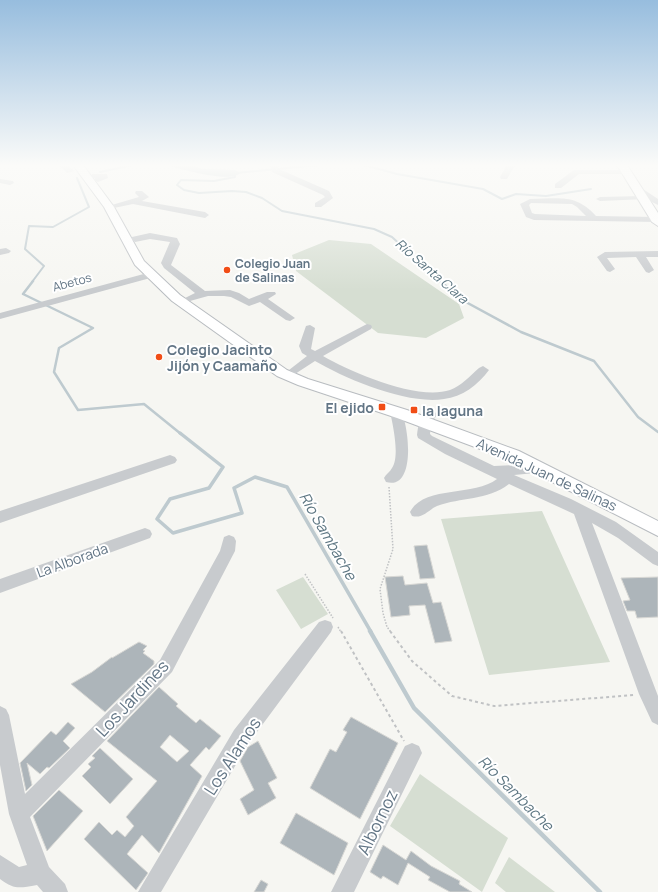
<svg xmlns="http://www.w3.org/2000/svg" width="658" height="892" font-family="Manrope,sans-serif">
	<rect width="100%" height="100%" fill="#f6f6f2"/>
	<path fill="#d6ded2" d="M329 240 371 244 459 304 464 318 426 338 378 333 296 271 292 255Z
		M542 511 610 662 489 675 441 519Z
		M303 577 328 614 301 629 276 590Z
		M420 774 508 838 482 892 390 826Z
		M509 857 555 892H506L495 883Z"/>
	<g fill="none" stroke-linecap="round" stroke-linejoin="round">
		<path stroke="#becacf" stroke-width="2" d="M319 165 235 173V177L214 181 181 180 177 185 184 190 199 193 232 191 246 192 262 198 282 211 374 229 392 237 441 282
			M364 165 397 174 483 189 502 199 516 194 546 196 591 189
			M100 172 133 165
			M32 282 44 266 25 249 29 226 53 227 89 207 77 178"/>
		<path stroke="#becacf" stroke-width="2.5" d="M33 281 23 294 93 328 59 348 54 372 78 410 144 404 181 434
			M440 281 464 301 521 332 594 361 638 417 658 432"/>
		<path stroke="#becacf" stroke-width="3.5" d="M180 433 223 467 209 488 170 499 157 519 173 533 242 513 234 488 255 477 287 487 371 632"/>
		<path stroke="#becacf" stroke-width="4.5" d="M370 631 414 708 600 892"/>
		<path fill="#becacf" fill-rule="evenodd" d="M171 165H188L203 169 235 170 240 173C231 183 185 170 173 167Z"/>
	</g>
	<path fill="#adb5ba" stroke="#d7d7d4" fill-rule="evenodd" d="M427 545 435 578 420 579 414 546Z
		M403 576 405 585 427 583 433 603 441 602 452 641 435 643 425 605 409 606 410 615 391 617 385 577Z
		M658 577V617L637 618 635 611H627L623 601 630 600 621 578Z
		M139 642 147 646 143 650 145 651 143 653 154 661V664L105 712 71 684 92 672 112 657V658Z
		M159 687 178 704 176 706 196 723 200 719 221 736 209 750 206 747 190 765 202 776 159 853 142 835 127 854 148 873 136 890 84 839 99 822 112 835 117 830 125 837 134 826 126 817 157 781 107 741ZM170 735 189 751 177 762 160 747Z
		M351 717 398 743 360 819 310 788 330 749 336 752 347 732 343 730Z
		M68 722 75 728 63 741 70 748 49 768 47 767 40 774 27 763 32 785 26 791 20 763 51 731 56 735Z
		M258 741 277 778 268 783 276 798 248 815 240 799 254 790 240 761 248 747Z
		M100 748 133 779 110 804 82 776 91 767 88 764 95 758 92 756Z
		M59 790 83 811 47 851 33 816Z
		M296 813 348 843 334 875 280 843Z
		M383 845 406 860 411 851 431 866 460 881 459 884 472 892H450L428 880 430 877 408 863 398 885 383 876 381 879 370 872Z
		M261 880 268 884 264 892H254Z"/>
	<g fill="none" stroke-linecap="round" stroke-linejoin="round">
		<defs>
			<path id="major" d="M73 165H83L114 207 144 261 180 295 287 370 308 379 407 410 519 451 658 521V536L507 459 397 418 298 385 277 376 172 301 135 265 104 207Z"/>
			<path id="highway" d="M617 165H627L658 213V226L652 222Z"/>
		</defs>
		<use href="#major" stroke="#b8bcc0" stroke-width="2"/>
		<use href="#highway" stroke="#b9bcbf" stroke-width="2"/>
		<path stroke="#c0c2c4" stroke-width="1.5" stroke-dasharray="1.5 1.5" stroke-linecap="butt" d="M389 487 393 549 380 589 383 613 387 627 391 632
			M305 574 333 618
			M338 627 341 632"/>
		<path stroke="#c0c2c4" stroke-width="2" stroke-dasharray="3 3" stroke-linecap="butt" d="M341 631 404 741
			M390 631 412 661 452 696 494 706 634 695"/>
		<path fill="#c8cbce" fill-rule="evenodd" d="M59 165H68L74 171 67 173Z
			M270 165H278L279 169 329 191 333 198 321 207H315V203L325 197 323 195 272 172Z
			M507 165H515L507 179H501L500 177Z
			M574 170H627L631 172 627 174H579L561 188H555V184Z
			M92 174H107L108 178 98 182 94 180 95 178H92Z
			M0 179 13 181 14 183 10 185 0 183Z
			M634 187H640L658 199V205L646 199 600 201 596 199 600 197 642 196 634 191Z
			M136 191H142L149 197 142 201 205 212 209 215 205 218 133 204 109 209 105 207 139 197 135 193Z
			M530 199C559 199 575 193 596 216L656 217 658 218V222L534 220 526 217 520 204ZM531 203 572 204 577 207 586 216 535 214 532 213 529 205Z
			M150 233 177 238 180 244 171 265 205 291 230 290 239 293 249 299 267 292H275L276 294 268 299 295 318 290 321 286 320 260 302 249 306 231 297 224 296H208L190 301 186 300 185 298 195 293 164 268 161 263 170 242 150 239 135 242 131 239 132 237Z
			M6 248 11 251 9 253 0 255V249Z
			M658 251V257H646L654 270 649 273 646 272 636 257 607 258 615 269 610 272 607 271 597 257 605 252Z
			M151 272 156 275 154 277 0 319V313Z
			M367 324 371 325 372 327 371 329 323 356C351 372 417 401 450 390 461 386 470 376 479 368L483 366 489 370C478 385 462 397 444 399 407 405 346 379 315 361L295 374 289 370 307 356 302 353 299 346 306 326 310 325 315 328 311 349 315 351Z
			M396 408 400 409C409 423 417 491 386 482L384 478C386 474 390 472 392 468 400 457 393 425 390 412L392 409Z
			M431 411 435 412 437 415 431 423 430 434 432 436 494 466 541 464 546 466 548 469 546 472 514 475 571 499 616 522 658 552V566L653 564 618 538 592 523 658 696V725L652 722 639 694 574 514 509 484C487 501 461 497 437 506 428 510 423 519 412 516L410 512C424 485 474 497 497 479L445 454 418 438 417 435C418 425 420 414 431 411Z
			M170 455 175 457 177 460 175 463 0 523V511Z
			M145 528 150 530 152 534 150 538 0 593V579Z
			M229 535 234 537 236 541 235 551 172 672 30 817 49 867 65 884 68 892H43L37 885C19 888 15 890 0 879V855L19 867 27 865 9 814 0 765V706L6 709 9 715 25 794 160 660 220 551 224 537Z
			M325 620 331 622 333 627 331 632 248 744 161 892H138L234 730 319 622Z
			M412 743 419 746 422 753 354 892H331L405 746Z"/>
		<use href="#major" fill="#fff" fill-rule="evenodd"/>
		<use href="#highway" fill="#fff" fill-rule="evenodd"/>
	</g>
	<linearGradient id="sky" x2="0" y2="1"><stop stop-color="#97bdde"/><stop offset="0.57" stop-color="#fbfbf9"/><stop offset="1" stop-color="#fbfbf9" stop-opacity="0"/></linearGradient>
	<rect width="658" height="290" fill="url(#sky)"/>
	<g fill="#f14d16" stroke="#fff" stroke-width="1.5">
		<circle cx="227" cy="270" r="4"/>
		<circle cx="159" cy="357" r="4"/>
		<rect x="378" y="403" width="8" height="8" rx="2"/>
		<rect x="410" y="406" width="8" height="8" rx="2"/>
	</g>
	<g text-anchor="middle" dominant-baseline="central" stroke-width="4" stroke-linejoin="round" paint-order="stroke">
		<g font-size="12" font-weight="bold" fill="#627585" stroke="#fff" text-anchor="start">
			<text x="235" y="263">Colegio Juan<tspan x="235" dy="14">de Salinas</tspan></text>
		</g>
		<g font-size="12" fill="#627585" stroke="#fff">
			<text transform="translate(72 282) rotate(-15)">Abetos</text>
		</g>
		<g font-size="13" font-style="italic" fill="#5e7783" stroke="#fff">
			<text transform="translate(432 271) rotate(41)">Río Santa Clara</text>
		</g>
		<g font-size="14" font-weight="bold" fill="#627585" stroke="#fff" text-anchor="start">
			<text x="167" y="349">Colegio Jacinto<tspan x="167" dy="16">Jijón y Caamaño</tspan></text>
			<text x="374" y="407" text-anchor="end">El ejido</text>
			<text x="422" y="410">la laguna</text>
		</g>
		<g font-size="14" fill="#627585" stroke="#fff">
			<text transform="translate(547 474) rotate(25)">Avenida Juan de Salinas</text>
			<text transform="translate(72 560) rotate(-20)">La Alborada</text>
		</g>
		<g font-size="15" font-style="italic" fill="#5e7783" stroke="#fff">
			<text transform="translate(328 536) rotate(60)">Río Sambache</text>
			<text transform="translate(516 793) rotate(45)">Río Sambache</text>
		</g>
		<g font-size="17" fill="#627585" stroke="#fff">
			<text transform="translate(132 698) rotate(-47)">Los Jardines</text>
			<text transform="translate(232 756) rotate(-57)">Los Alamos</text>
			<text transform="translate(377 822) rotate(-64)">Albornoz</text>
		</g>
	</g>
</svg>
